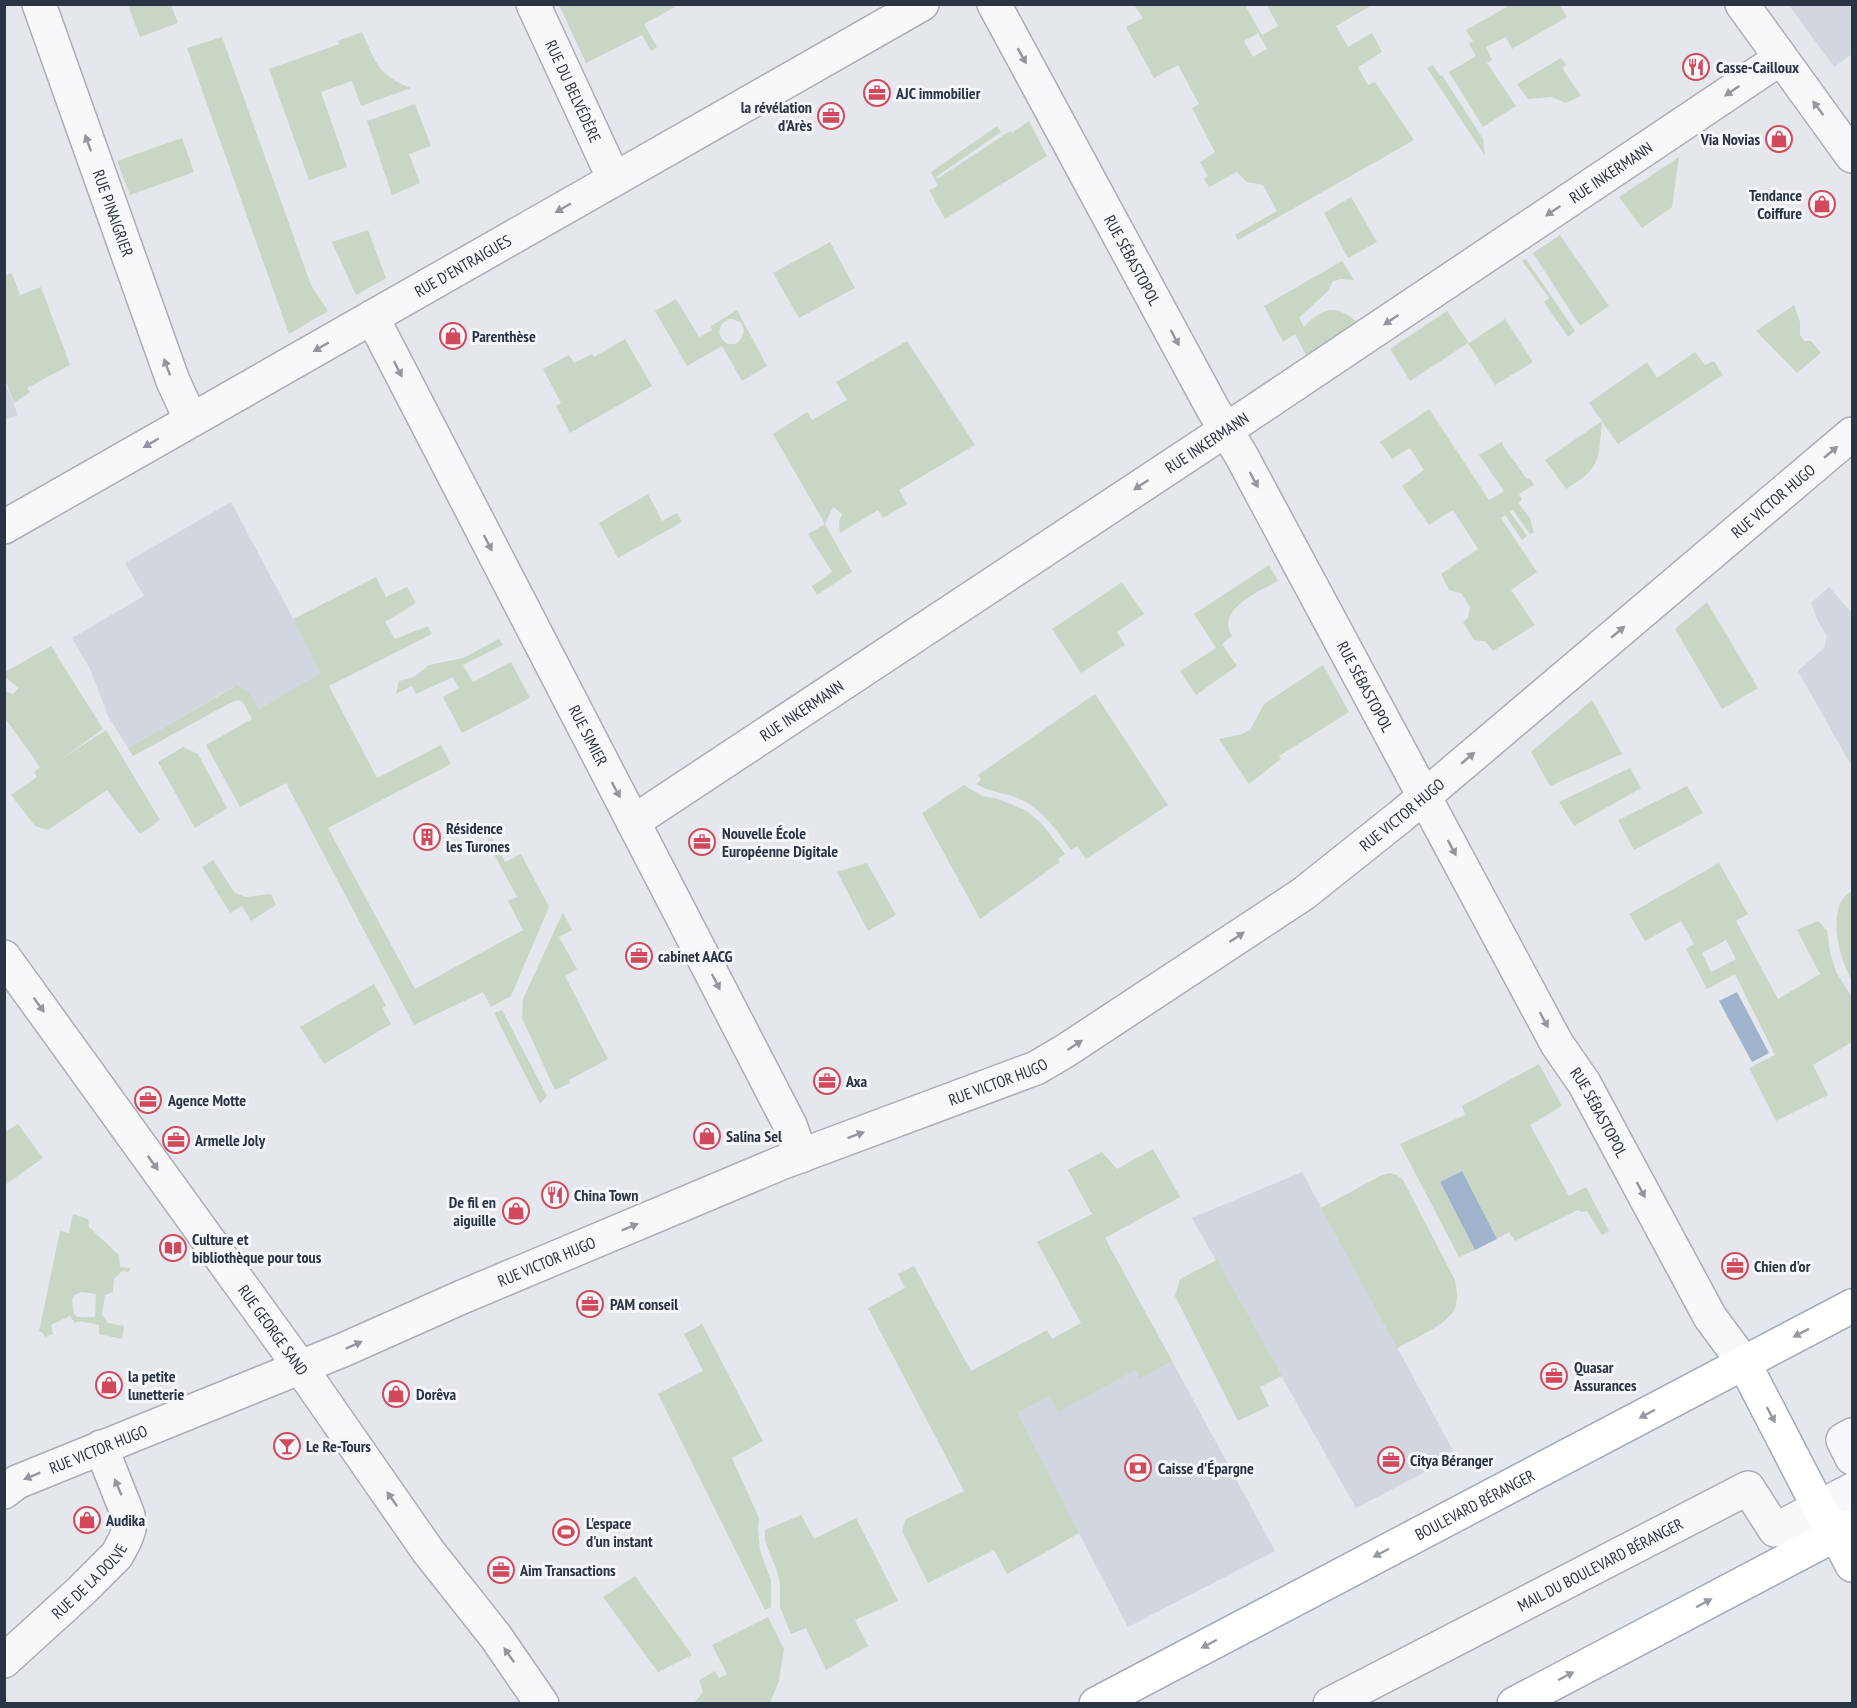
<svg xmlns="http://www.w3.org/2000/svg" width="1857" height="1708" font-family="'PT Sans Narrow',sans-serif">
	<rect width="100%" height="100%" fill="#e4e7ec"/>
	<path fill="#d2d6de" d="M1789 5H1852V54L1834 67Z
		M4 380 18 415 5 420H4Z
		M231 502 322 673 259 709 233 687 128 748 108 716 91 671 72 638 144 596 125 563Z
		M1829 587 1852 613V767L1798 671 1824 648 1827 636 1817 619 1811 603Z
		M1302 1172 1456 1456 1356 1508 1192 1218Z
		M1152 1324 1275 1551 1128 1627 1010 1402Z"/>
	<path fill="#c9d6c5" fill-rule="evenodd" d="M128 5H171L178 23 140 37Z
		M674 5 675 7 644 24 657 47 651 51 642 35 586 63 559 5Z
		M1134 5H1245L1262 35 1278 26 1267 5H1372L1336 26 1348 47 1372 33 1382 52 1358 67 1368 85 1375 82 1414 140 1238 240 1235 235 1277 211 1263 185 1247 182 1237 172 1209 187 1204 179 1208 176 1200 162 1215 152 1192 108 1199 104 1178 65 1154 78 1126 27 1143 18ZM1258 33 1267 49 1253 57 1244 41Z
		M1510 5H1560L1567 17 1512 49 1506 37 1486 47 1492 60 1487 63 1516 106 1483 127 1449 72 1476 56 1469 44 1473 41 1466 30Z
		M362 32C376 62 377 75 411 88L361 106 352 81 321 92 347 167 309 180 269 69 339 44 338 41Z
		M222 37 311 285 328 311 289 334 187 48Z
		M1561 58 1566 65 1562 68 1581 96 1566 103 1551 97 1528 99 1517 84Z
		M1433 65 1440 76 1442 75 1483 139 1485 156 1427 68Z
		M415 104 431 146 409 154 420 183 392 195 367 121Z
		M1029 121 1047 156 945 219 929 190 938 186 931 172 997 126 1001 132 936 177 937 179 1010 131 1012 133Z
		M182 138 194 172 130 195 117 161Z
		M1679 157 1672 207 1642 228 1619 197Z
		M1351 197 1377 242 1348 258 1324 213Z
		M368 230 386 278 356 295 332 242Z
		M1560 235 1609 306 1580 326 1533 253Z
		M830 242 855 288 799 318 773 273Z
		M1526 259 1575 331 1568 337 1544 302 1549 298 1522 261Z
		M1342 261 1354 280 1341 279 1333 281 1328 291 1299 318 1304 327C1323 307 1336 304 1357 322L1306 355 1295 334 1283 342 1264 306Z
		M12 273 20 295 41 287 70 365 27 388 30 392 14 403 5 380V276Z
		M676 299 699 337 712 330 711 326 737 310 767 366 742 381 722 346 687 366 655 311ZM729 319C746 319 748 335 736 344H728C716 337 717 325 729 319Z
		M1794 305 1800 322V335L1804 341H1811L1821 353 1797 373 1756 331Z
		M1447 311 1469 343 1505 319 1533 362 1495 385 1468 343 1410 381 1390 349Z
		M625 339 652 386 570 433 556 406 561 403 543 369 569 355 574 363 592 354 594 357Z
		M907 341 975 445 899 490 907 504 883 518 878 510 840 533 839 522 842 514 833 507 825 524 852 572 817 595 812 586 832 572 808 534 825 524 773 434 807 412 812 420 847 400 836 382Z
		M1695 352 1705 365 1714 361 1723 375 1618 444 1602 422C1598 461 1602 467 1566 489L1545 460 1602 421 1589 403 1647 362 1657 378Z
		M1429 409 1489 500 1504 491 1479 455 1503 441 1502 444 1526 478 1531 480 1534 485 1519 494 1522 500 1518 503 1530 518 1534 533 1530 534 1513 510 1510 512 1527 536 1522 540 1505 515 1501 518 1537 572 1511 590 1535 625 1493 651 1485 641 1474 640 1463 622 1468 618 1470 607 1461 593 1449 590 1441 574 1478 549 1453 510 1429 525 1402 486 1424 470 1410 448 1392 459 1380 442Z
		M648 494 662 521 677 513 682 522 618 558 599 523Z
		M1269 565 1278 581C1260 591 1215 609 1232 636L1222 644 1237 666 1196 695 1180 671 1216 648 1194 614Z
		M376 577 386 597 407 587 416 603 385 622 395 639 428 626 432 634 329 686 377 778 441 745 451 764 328 828 415 989 523 930 508 901 517 897 487 841 492 838 505 862 521 854 549 907 511 996 491 1007 483 992 414 1025 286 783 240 807 206 745 252 719 243 702 238 700 230 703 133 756 128 748 234 687C248 685 252 699 259 709L321 673 293 619Z
		M1122 582 1144 614 1117 632 1125 645 1081 673 1052 629Z
		M1707 602 1758 688 1722 709 1675 629Z
		M499 639 503 645 463 665 473 682 511 662 530 698 462 733 443 697 459 688 453 677 416 694 412 686 396 694 399 681 414 677 429 665 463 658Z
		M51 646 103 729 63 758 106 730 160 820 140 834 107 790 48 830 35 826 11 795 37 777 34 772 40 767 5 718V691L13 694 19 688 5 677V672Z
		M1323 665 1349 712 1279 756 1281 759 1249 784 1219 739 1242 734 1250 730 1264 704Z
		M1095 694 1168 805 1086 859 1077 846 1071 850C1054 827 1040 805 1012 796 1000 792 987 791 976 784L981 780 978 775Z
		M1592 700 1622 754 1550 786 1531 752Z
		M183 747 198 754 227 808 195 828 158 762Z
		M1630 768 1641 788 1574 826 1559 802Z
		M964 785 982 796 998 799 1027 811 1042 824 1065 854 1058 859 1060 862 980 919 922 813Z
		M1687 786 1703 813 1634 850 1618 820Z
		M213 860 235 893 246 897 271 894 276 905 251 921 242 906 230 913 202 867Z
		M867 863 896 915 868 931 837 872Z
		M1719 863 1748 914 1736 921 1778 999 1820 974 1797 930 1818 921 1827 931 1830 952 1836 972 1852 997V1042L1813 1065 1828 1095 1776 1121 1749 1068 1775 1055 1735 974 1707 989 1686 949 1694 944 1681 921 1645 941 1629 914ZM1726 940 1736 959 1711 972 1702 953Z
		M1852 891V980C1839 961 1825 903 1852 891Z
		M563 912 572 930 559 937 577 969 565 976 608 1059 569 1080 570 1083 555 1090 522 1018 523 999Z
		M374 984 386 1006 382 1008 391 1024 324 1064 300 1027Z
		M502 1010 547 1096 540 1104 494 1013Z
		M1539 1064 1562 1106 1530 1125 1569 1196 1586 1187 1609 1231 1602 1235 1587 1211 1582 1212 1578 1210 1515 1241 1509 1232 1497 1239 1462 1171 1440 1182 1475 1250 1459 1257 1400 1144 1465 1115 1462 1106Z
		M18 1124 43 1158 5 1185V1132Z
		M1153 1149 1180 1197 1105 1238 1172 1361 1140 1378 1135 1370 1058 1412 1049 1396 1017 1413 1079 1533 1007 1574 994 1550 928 1583 902 1531 906 1519 964 1491 868 1308 905 1288 898 1274 914 1266 971 1371 1047 1330 1052 1339 1081 1323 1037 1242 1092 1214 1068 1170 1102 1152 1117 1169Z
		M1389 1173 1397 1175 1403 1180 1455 1280C1457 1290 1458 1299 1455 1308 1448 1325 1413 1339 1397 1348L1321 1208 1380 1176Z
		M73 1214 88 1219 89 1227 119 1255 120 1267 130 1268 129 1272 122 1271 114 1279 113 1292 105 1295 102 1314 108 1323 124 1326 122 1339 99 1334V1325L80 1321 75 1323 70 1316 51 1325 53 1334 45 1337 42 1332H39L60 1231 69 1233ZM81 1292 96 1294 95 1317H78L74 1314 72 1299 75 1295Z
		M1217 1260 1282 1376 1260 1387 1269 1406 1238 1421 1175 1296 1180 1279Z
		M702 1324 763 1441 732 1458 759 1518 758 1530 760 1550 771 1581V1607L765 1610 658 1394 703 1371 684 1334Z
		M801 1515 814 1539 856 1518 898 1601 855 1620 868 1646 826 1670 806 1628 791 1634 780 1607V1584L777 1571 765 1541V1530Z
		M635 1576 692 1655 658 1672 603 1597Z
		M768 1617 784 1649 779 1681 770 1703H694L703 1692 699 1680 715 1671 719 1678 727 1674 712 1645Z"/>
	<path fill="#9fb4cc" d="M1737 992 1769 1053 1752 1062 1719 1001Z
		M1462 1171 1497 1239 1475 1250 1440 1182Z"/>
	<g fill="none" stroke-linecap="round" stroke-linejoin="round">
		<defs>
			<g id="street">
				<path id="s1" d="M39 4 173 381 191 420"/>
				<path id="s2" d="M533 4 614 179"/>
				<path id="s3" d="M994 4 1213 409 1241 455 1557 1044 1584 1083 1710 1317 1744 1363"/>
				<path d="M1742 4 1852 156"/>
				<path id="s4" d="M372 317 790 1125 801 1156"/>
				<path id="s5" d="M4 527 922 4"/>
				<path id="s6" d="M633 822 1256 410 1781 58"/>
				<path id="s7" d="M4 957 300 1367 428 1551 496 1637 542 1704"/>
				<path d="M1852 1435 1843 1440 1852 1458"/>
				<path id="s8" d="M4 1492 17 1482 343 1350 462 1297 781 1163 1036 1068 1065 1051 1303 894 1401 816 1852 434"/>
				<path id="s9" d="M4 1661 81 1591 117 1555 125 1540 129 1529 128 1515 101 1447"/>
				<path id="s10" d="M1330 1704 1748 1488 1775 1530 1852 1490"/>
			</g>
			<path id="secondary" d="M1836 1534 1852 1565"/>
			<g id="primary">
				<path d="M1744 1363 1819 1508 1836 1534"/>
				<path id="s11" d="M1096 1704 1852 1306"/>
				<path d="M1514 1704 1852 1526"/>
			</g>
		</defs>
		<use href="#street" stroke="#a9aeb7" stroke-width="36"/>
		<use href="#secondary" stroke="#a9aeb7" stroke-width="36"/>
		<use href="#primary" stroke="#a3abb8" stroke-width="36"/>
		<use href="#street" stroke="#f7f8fa" stroke-width="33"/>
		<use href="#secondary" stroke="#fff" stroke-width="33"/>
		<use href="#primary" stroke="#fff" stroke-width="33"/>
	</g>
	<defs><path id="oneway-solid" d="M-6-.8H1V-3.2L6.5 0L1 3.2V.8H-6Z" transform="scale(1.5)"/></defs>
	<g fill="#9196a0">
		<use href="#oneway-solid" transform="translate(1022 56) rotate(61)"/>
		<use href="#oneway-solid" transform="translate(1732 91) rotate(146)"/>
		<use href="#oneway-solid" transform="translate(1818 108) rotate(-127)"/>
		<use href="#oneway-solid" transform="translate(88 143) rotate(-110)"/>
		<use href="#oneway-solid" transform="translate(563 208) rotate(150)"/>
		<use href="#oneway-solid" transform="translate(1553 211) rotate(146)"/>
		<use href="#oneway-solid" transform="translate(1391 320) rotate(146)"/>
		<use href="#oneway-solid" transform="translate(1175 338) rotate(62)"/>
		<use href="#oneway-solid" transform="translate(321 347) rotate(150)"/>
		<use href="#oneway-solid" transform="translate(167 367) rotate(-110)"/>
		<use href="#oneway-solid" transform="translate(398 369) rotate(63)"/>
		<use href="#oneway-solid" transform="translate(151 443) rotate(150)"/>
		<use href="#oneway-solid" transform="translate(1831 452) rotate(-40)"/>
		<use href="#oneway-solid" transform="translate(1254 480) rotate(62)"/>
		<use href="#oneway-solid" transform="translate(1141 485) rotate(146)"/>
		<use href="#oneway-solid" transform="translate(488 543) rotate(63)"/>
		<use href="#oneway-solid" transform="translate(1618 632) rotate(-40)"/>
		<use href="#oneway-solid" transform="translate(1468 758) rotate(-40)"/>
		<use href="#oneway-solid" transform="translate(616 790) rotate(62)"/>
		<use href="#oneway-solid" transform="translate(1452 848) rotate(62)"/>
		<use href="#oneway-solid" transform="translate(1237 937) rotate(-34)"/>
		<use href="#oneway-solid" transform="translate(716 982) rotate(63)"/>
		<use href="#oneway-solid" transform="translate(39 1005) rotate(54)"/>
		<use href="#oneway-solid" transform="translate(1544 1020) rotate(62)"/>
		<use href="#oneway-solid" transform="translate(1075 1045) rotate(-33)"/>
		<use href="#oneway-solid" transform="translate(856 1135) rotate(-20)"/>
		<use href="#oneway-solid" transform="translate(153 1163) rotate(54)"/>
		<use href="#oneway-solid" transform="translate(1641 1190) rotate(62)"/>
		<use href="#oneway-solid" transform="translate(630 1227) rotate(-23)"/>
		<use href="#oneway-solid" transform="translate(354 1345) rotate(-24)"/>
		<use href="#oneway-solid" transform="translate(32 1476) rotate(158)"/>
		<use href="#oneway-solid" transform="translate(118 1487) rotate(-113)"/>
		<use href="#oneway-solid" transform="translate(392 1499) rotate(-125)"/>
		<use href="#oneway-solid" transform="translate(509 1655) rotate(-125)"/>
	</g>
	<g fill="#959aa2">
		<use href="#oneway-solid" transform="translate(1801 1333) rotate(153)"/>
		<use href="#oneway-solid" transform="translate(1647 1414) rotate(152)"/>
		<use href="#oneway-solid" transform="translate(1771 1415) rotate(62)"/>
		<use href="#oneway-solid" transform="translate(1381 1553) rotate(152)"/>
		<use href="#oneway-solid" transform="translate(1704 1603) rotate(-28)"/>
		<use href="#oneway-solid" transform="translate(1209 1644) rotate(152)"/>
		<use href="#oneway-solid" transform="translate(1566 1676) rotate(-28)"/>
	</g>
	<defs>
		<symbol id="restaurant-ring" viewBox="-11 -11 22 22"><circle r="9.5" fill="#f4f6f9" stroke="#d1495b" stroke-width="1.5"/><path d="M-5-6h1v4h1v-4h1v4h1v-4h1v5L-1.5 .5V6h-2V.5L-5-1ZM5-6V6H3V1.5H1.5Q1.5-4 5-6Z" fill="#d1495b"/></symbol>
		<symbol id="office-ring" viewBox="-11 -11 22 22"><circle r="9.5" fill="#f4f6f9" stroke="#d1495b" stroke-width="1.5"/><path d="M-6-3h4V-5.5h4V-3h4V5H-6ZM-1-4.5V-3h2v-1.5ZM-6 0V1H6V0Z" fill="#d1495b"/></symbol>
		<symbol id="shop-ring" viewBox="-11 -11 22 22"><circle r="9.5" fill="#f4f6f9" stroke="#d1495b" stroke-width="1.5"/><path d="M-5-2.5h2.3a2.7 3.5 0 0 1 5.4 0H5L5.5 6h-11ZM-1.5-2.5h3a1.5 2.3 0 0 0-3 0Z" fill="#d1495b"/></symbol>
		<symbol id="building-ring" viewBox="-11 -11 22 22"><circle r="9.5" fill="#f4f6f9" stroke="#d1495b" stroke-width="1.5"/><path d="M-4-6H4V6H1V3H-1V6H-4ZM-2.5-4.3h1.7v1.8h-1.7ZM.8-4.3h1.7v1.8H.8ZM-2.5-1h1.7V.8h-1.7ZM.8-1h1.7V.8H.8Z" fill="#d1495b"/></symbol>
		<symbol id="library-ring" viewBox="-11 -11 22 22"><circle r="9.5" fill="#f4f6f9" stroke="#d1495b" stroke-width="1.5"/><path d="M-6-4Q-3-5.5-.7-3.5V5Q-3 3-6 4ZM6-4Q3-5.5 .7-3.5V5Q3 3 6 4Z" fill="#d1495b"/></symbol>
		<symbol id="bar-ring" viewBox="-11 -11 22 22"><circle r="9.5" fill="#f4f6f9" stroke="#d1495b" stroke-width="1.5"/><path d="M-6-5H6L.8 .8V4.5H3.5V6h-7V4.5H-.8V.8Z" fill="#d1495b"/></symbol>
		<symbol id="bank-ring" viewBox="-11 -11 22 22"><circle r="9.5" fill="#f4f6f9" stroke="#d1495b" stroke-width="1.5"/><path d="M-6-4H6V4H-6ZM0-2.3a2.3 2.3 0 1 0 0 4.6a2.3 2.3 0 1 0 0-4.6Z" fill="#d1495b"/></symbol>
		<symbol id="stadium-ring" viewBox="-11 -11 22 22"><circle r="9.5" fill="#f4f6f9" stroke="#d1495b" stroke-width="1.5"/><path d="M0-5a6.5 5 0 1 0 0 10a6.5 5 0 1 0 0-10ZM-3.5-1.8h7v3.6h-7Z" fill="#d1495b"/></symbol>
	</defs>
	<g fill-rule="evenodd">
		<use href="#restaurant-ring" x="1681" y="52" width="30" height="30"/>
		<use href="#office-ring" x="862" y="78" width="30" height="30"/>
		<use href="#office-ring" x="816" y="101" width="30" height="30"/>
		<use href="#shop-ring" x="1764" y="124" width="30" height="30"/>
		<use href="#shop-ring" x="1807" y="189" width="30" height="30"/>
		<use href="#shop-ring" x="438" y="321" width="30" height="30"/>
		<use href="#building-ring" x="412" y="822" width="30" height="30"/>
		<use href="#office-ring" x="687" y="827" width="30" height="30"/>
		<use href="#office-ring" x="624" y="941" width="30" height="30"/>
		<use href="#office-ring" x="812" y="1066" width="30" height="30"/>
		<use href="#office-ring" x="133" y="1085" width="30" height="30"/>
		<use href="#shop-ring" x="692" y="1121" width="30" height="30"/>
		<use href="#office-ring" x="161" y="1125" width="30" height="30"/>
		<use href="#restaurant-ring" x="540" y="1180" width="30" height="30"/>
		<use href="#shop-ring" x="501" y="1196" width="30" height="30"/>
		<use href="#library-ring" x="158" y="1233" width="30" height="30"/>
		<use href="#office-ring" x="1720" y="1251" width="30" height="30"/>
		<use href="#office-ring" x="575" y="1289" width="30" height="30"/>
		<use href="#office-ring" x="1539" y="1361" width="30" height="30"/>
		<use href="#shop-ring" x="94" y="1370" width="30" height="30"/>
		<use href="#shop-ring" x="381" y="1379" width="30" height="30"/>
		<use href="#bar-ring" x="272" y="1431" width="30" height="30"/>
		<use href="#office-ring" x="1376" y="1445" width="30" height="30"/>
		<use href="#bank-ring" x="1123" y="1453" width="30" height="30"/>
		<use href="#shop-ring" x="72" y="1505" width="30" height="30"/>
		<use href="#stadium-ring" x="551" y="1517" width="30" height="30"/>
		<use href="#office-ring" x="486" y="1555" width="30" height="30"/>
	</g>
	<g text-anchor="middle" dominant-baseline="central" stroke-width="6" stroke-linejoin="round" paint-order="stroke">
		<g font-size="16" font-weight="bold" fill="#2b3445" stroke="#f4f6f9" text-anchor="start">
			<text x="1716" y="67">Casse-Cailloux</text>
			<text x="896" y="93">AJC immobilier</text>
			<text x="812" y="107" text-anchor="end">la révélation<tspan x="812" dy="18">d'Arès</tspan></text>
			<text x="1760" y="139" text-anchor="end">Via Novias</text>
			<text x="1802" y="195" text-anchor="end">Tendance<tspan x="1802" dy="18">Coiffure</tspan></text>
			<text x="472" y="336">Parenthèse</text>
			<text x="446" y="828">Résidence<tspan x="446" dy="18">les Turones</tspan></text>
			<text x="722" y="833">Nouvelle École<tspan x="722" dy="18">Européenne Digitale</tspan></text>
			<text x="658" y="956">cabinet AACG</text>
			<text x="846" y="1081">Axa</text>
			<text x="168" y="1100">Agence Motte</text>
			<text x="726" y="1136">Salina Sel</text>
			<text x="195" y="1140">Armelle Joly</text>
			<text x="574" y="1195">China Town</text>
			<text x="496" y="1202" text-anchor="end">De fil en<tspan x="496" dy="18">aiguille</tspan></text>
			<text x="192" y="1239">Culture et<tspan x="192" dy="18">bibliothèque pour tous</tspan></text>
			<text x="1754" y="1266">Chien d'or</text>
			<text x="610" y="1304">PAM conseil</text>
			<text x="1574" y="1367">Quasar<tspan x="1574" dy="18">Assurances</tspan></text>
			<text x="128" y="1376">la petite<tspan x="128" dy="18">lunetterie</tspan></text>
			<text x="416" y="1394">Dorêva</text>
			<text x="306" y="1446">Le Re-Tours</text>
			<text x="1410" y="1460">Citya Béranger</text>
			<text x="1158" y="1468">Caisse d'Épargne</text>
			<text x="106" y="1520">Audika</text>
			<text x="586" y="1523">L'espace<tspan x="586" dy="18">d'un instant</tspan></text>
			<text x="520" y="1570">Aim Transactions</text>
		</g>
		<g font-size="16" fill="#2b3445" stroke="#f4f6f9">
			<text stroke="none"><textPath href="#s2" startOffset="96">RUE DU BELVÉDÈRE</textPath></text>
			<text stroke="none"><textPath href="#s6" startOffset="1174">RUE INKERMANN</textPath></text>
			<text stroke="none"><textPath href="#s1" startOffset="222">RUE PINAIGRIER</textPath></text>
			<text stroke="none"><textPath href="#s3" startOffset="291">RUE SÉBASTOPOL</textPath></text>
			<text stroke="none"><textPath href="#s5" startOffset="528">RUE D'ENTRAIGUES</textPath></text>
			<text stroke="none"><textPath href="#s6" startOffset="688">RUE INKERMANN</textPath></text>
			<text stroke="none"><textPath href="#s8" startOffset="2048">RUE VICTOR HUGO</textPath></text>
			<text stroke="none"><textPath href="#s3" startOffset="777">RUE SÉBASTOPOL</textPath></text>
			<text stroke="none"><textPath href="#s6" startOffset="202">RUE INKERMANN</textPath></text>
			<text stroke="none"><textPath href="#s4" startOffset="471">RUE SIMIER</textPath></text>
			<text stroke="none"><textPath href="#s8" startOffset="1562">RUE VICTOR HUGO</textPath></text>
			<text stroke="none"><textPath href="#s8" startOffset="1076">RUE VICTOR HUGO</textPath></text>
			<text stroke="none"><textPath href="#s3" startOffset="1263">RUE SÉBASTOPOL</textPath></text>
			<text stroke="none"><textPath href="#s8" startOffset="590">RUE VICTOR HUGO</textPath></text>
			<text stroke="none"><textPath href="#s7" startOffset="460">RUE GEORGE SAND</textPath></text>
			<text stroke="none"><textPath href="#s8" startOffset="104">RUE VICTOR HUGO</textPath></text>
			<text stroke="none"><textPath href="#s11" startOffset="428">BOULEVARD BÉRANGER</textPath></text>
			<text stroke="none"><textPath href="#s10" startOffset="304">MAIL DU BOULEVARD BÉRANGER</textPath></text>
			<text stroke="none"><textPath href="#s9" startOffset="117">RUE DE LA DOLVE</textPath></text>
		</g>
	</g>
	<rect width="1857" height="1708" fill="none" stroke="#2b3445" stroke-width="12"/>
</svg>
